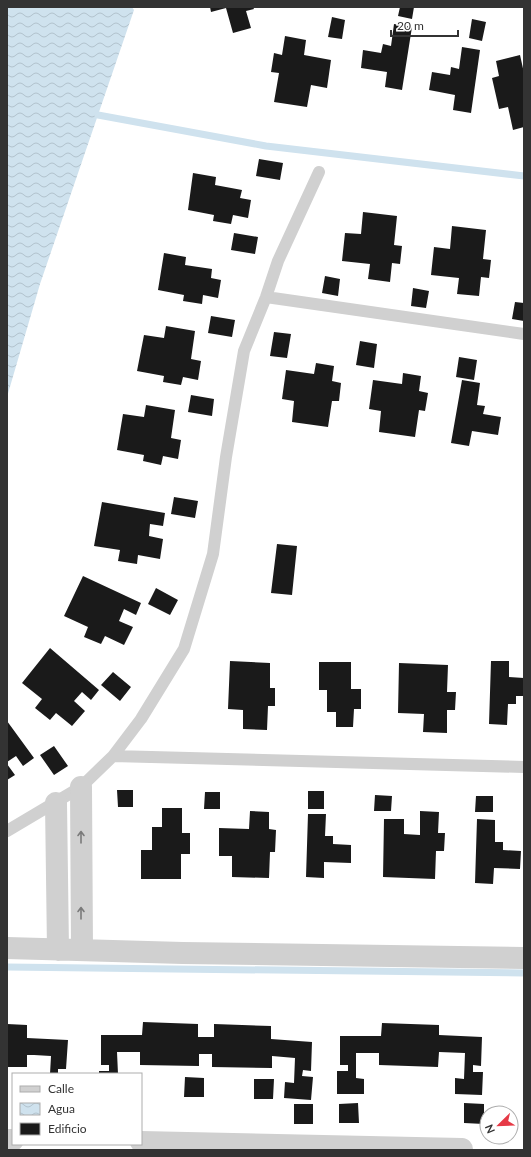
<svg xmlns="http://www.w3.org/2000/svg" width="531" height="1157" font-family="Lato,sans-serif">
	<defs>
		<pattern id="water-waves" width="16" height="10" patternUnits="userSpaceOnUse"><rect width="16" height="10" fill="#cfe2ee"/><path d="M0 5q4-4 8 0t8 0" fill="none" stroke="#b2c2cd"/></pattern>
	</defs>
	<rect width="100%" height="100%" fill="#fff"/>
	<path fill="url(#water-waves)" d="M7 7H132L134 10 40 284 7 397Z"/>
	<g fill="none" stroke-linecap="round" stroke-linejoin="round">
		<path stroke="#cfe2ee" stroke-width="7" d="M98 115 266 146 524 176
			M7 967 524 973"/>
	</g>
	<path fill="#1a1a1a" d="M210 7H253L254 9 246 11 251 28 233 33 226 8 211 12Z
		M400 7H414L412 19 398 16Z
		M332 17 345 20 342 39 328 37Z
		M472 19 486 22 482 41 469 38Z
		M394 24 412 27 402 90 385 87 387 72 361 68 363 50 381 53 383 44 391 46Z
		M285 36 306 40 304 55 331 60 327 88 311 85 307 107 274 102 279 73 271 72 274 53 282 55Z
		M462 47 480 50 471 113 453 110 455 95 429 90 432 72 450 75 451 67 459 69Z
		M520 55 524 73V127L513 130 508 107 499 109 492 78 499 76 496 61Z
		M259 159 283 163 280 180 256 176Z
		M193 173 216 177 215 185 242 190 240 198 251 200 248 218 233 215 231 224 213 221 214 215 188 210Z
		M363 212 397 216 394 245 402 246 400 264 392 263 390 282 368 279 370 264 342 261 345 233 361 234Z
		M452 226 486 230 483 259 491 260 489 278 481 277 479 296 457 294 459 278 431 275 434 247 450 249Z
		M234 233 258 237 255 254 231 250Z
		M164 253 186 257 185 265 212 269 211 278 221 280 218 298 203 295 202 304 183 301 184 295 158 290Z
		M325 276 340 279 338 296 322 293Z
		M413 288 429 291 426 308 411 306Z
		M515 302 524 303V321L512 319Z
		M211 316 235 320 232 337 208 333Z
		M166 326 195 331 191 359 201 361 198 380 183 377 181 385 163 382 164 376 137 371 144 335 164 338Z
		M274 332 291 334 287 358 270 356Z
		M360 341 377 344 374 368 356 365Z
		M459 357 477 360 474 380 456 377Z
		M316 363 334 366 332 381 341 383 339 401H332L328 427 292 422 294 401 282 399 286 370 314 374Z
		M403 373 421 376 419 391 428 393 425 411 419 410 415 437 379 432 381 411 369 409 373 380 402 384Z
		M462 380 480 383 477 405 485 406 483 414 501 417 498 435 472 431 469 446 451 443Z
		M191 395 214 399 212 416 188 412Z
		M146 405 175 410 171 438 181 440 178 459 163 456 161 465 143 461 144 455 117 450 123 414 144 417Z
		M174 497 198 501 195 518 171 514Z
		M102 502 165 513 163 526 150 524 149 536 163 539 160 559 138 555 137 564 118 561 120 550 94 546Z
		M277 544 297 546 292 595 271 593Z
		M83 576 141 603 136 615 124 609 119 621 133 627 124 645 105 636 101 644 84 637 88 627 64 616Z
		M156 588 178 600 170 615 148 604Z
		M50 648 99 690 91 700 82 692 74 701 85 711 72 726 56 713 50 720 35 708 42 699 22 683Z
		M230 661 270 663V688H275V706H268L267 730 243 729V710L228 709Z
		M491 661H509V677L524 678V696H516V704H508L507 725 489 724Z
		M319 662H351V689H361V709H354L353 727H336V712H327V690H319Z
		M399 663 448 665 447 692H456L455 710H447V733L423 732 424 714 398 713Z
		M113 672 131 687 120 701 101 685Z
		M7 721 34 758 23 766 16 756 7 762Z
		M54 746 68 766 54 775 40 755Z
		M7 764 15 775 7 780Z
		M117 790H133V807H118Z
		M308 791H324V809H308Z
		M205 792H220V809H204Z
		M375 795 392 796 391 811H374Z
		M476 796H493V812H475Z
		M162 808H182V833H190V854H181V879H141V850H152V827H162Z
		M250 811 269 812V829L276 830 275 852H270L269 878 232 877V856H219V828L249 829Z
		M420 811 439 812 438 833H445L444 851H436L435 879 383 877 384 819H404V834L420 835Z
		M308 814H326L325 836H333V844L351 845V863L324 862V878L306 877Z
		M477 819 495 820V842H503V850L521 851 520 869 494 868 493 884 475 883Z
		M143 1022 198 1024V1037H214V1024L271 1026V1039L312 1042 311 1071 303 1070 302 1076 313 1077 311 1100 284 1098 285 1082 294 1083 295 1058 272 1056V1068L212 1067V1054H199V1066L140 1065V1052H117L118 1074H99V1071H109V1065H101V1035H142Z
		M382 1023 439 1025V1035L482 1037 481 1066 473 1065V1072H483L482 1095 455 1094V1078L464 1079 465 1053 439 1052 438 1067 379 1065V1053H356V1078L364 1079V1094H337V1071H348V1065H340V1036H381Z
		M7 1024 27 1025V1038L68 1040 66 1069H58V1074H50L51 1056 34 1055H27V1067H7Z
		M185 1077 204 1078V1097H184Z
		M254 1079H274L273 1099H254Z
		M358 1103 359 1123H339V1104Z
		M464 1103 484 1104V1124L464 1123Z
		M294 1104H313V1124H294Z"/>
	<g fill="none" stroke-linecap="round" stroke-linejoin="round">
		<path stroke="#d0d0d0" stroke-width="12" d="M266 297 524 334
			M113 756 524 767
			M7 831 81 787 113 756 141 719 184 649 213 554 226 457 244 351 266 297 278 261 319 172"/>
		<path stroke="#d0d0d0" stroke-width="22" d="M81 787 82 950
			M56 803 58 950
			M7 948 183 953 524 958
			M7 1140H13
			M141 1142 462 1149"/>
	</g>
	<defs><path id="oneway-shaft" d="M-6 0H5M1.5-3L5.5 0L1.5 3" fill="none" stroke-width="1.6" stroke-linecap="round" stroke-linejoin="round"/></defs>
	<g stroke="#7a7a7a">
		<use href="#oneway-shaft" transform="translate(81 837) rotate(-90)"/>
		<use href="#oneway-shaft" transform="translate(81 913) rotate(-90)"/>
	</g>
	<rect width="531" height="1157" fill="none" stroke="#333333" stroke-width="16"/>
	<rect x="12" y="1073" width="130" height="72" fill="#ffffff" stroke="#adadad"/>
	<rect x="20" y="1086" width="20" height="6" fill="#d0d0d0" stroke="#adadad"/>
	<text x="48" y="1093" font-size="12" fill="#333333">Calle</text>
	<rect x="20" y="1103" width="20" height="12" fill="url(#water-waves)" stroke="#adadad"/>
	<text x="48" y="1113" font-size="12" fill="#333333">Agua</text>
	<rect x="20" y="1123" width="20" height="12" fill="#1a1a1a" stroke="#adadad"/>
	<text x="48" y="1133" font-size="12" fill="#333333">Edificio</text>
	<g transform="translate(499 1125) rotate(247)"><circle r="19" fill="#ffffff" stroke="#adadad"/>
	<path d="M0-3L7 15L0 10L-7 15Z" fill="#e63946"/>
	<text y="-6" font-size="11" font-weight="bold" text-anchor="middle" fill="#333333">N</text>
	</g>
	<path d="M391 30v6h67v-6" fill="none" stroke="#333333" stroke-width="2"/>
	<text x="397" y="30" font-size="12" fill="#333333" stroke="#ffffff" stroke-width="3" paint-order="stroke">20 m</text>
</svg>
